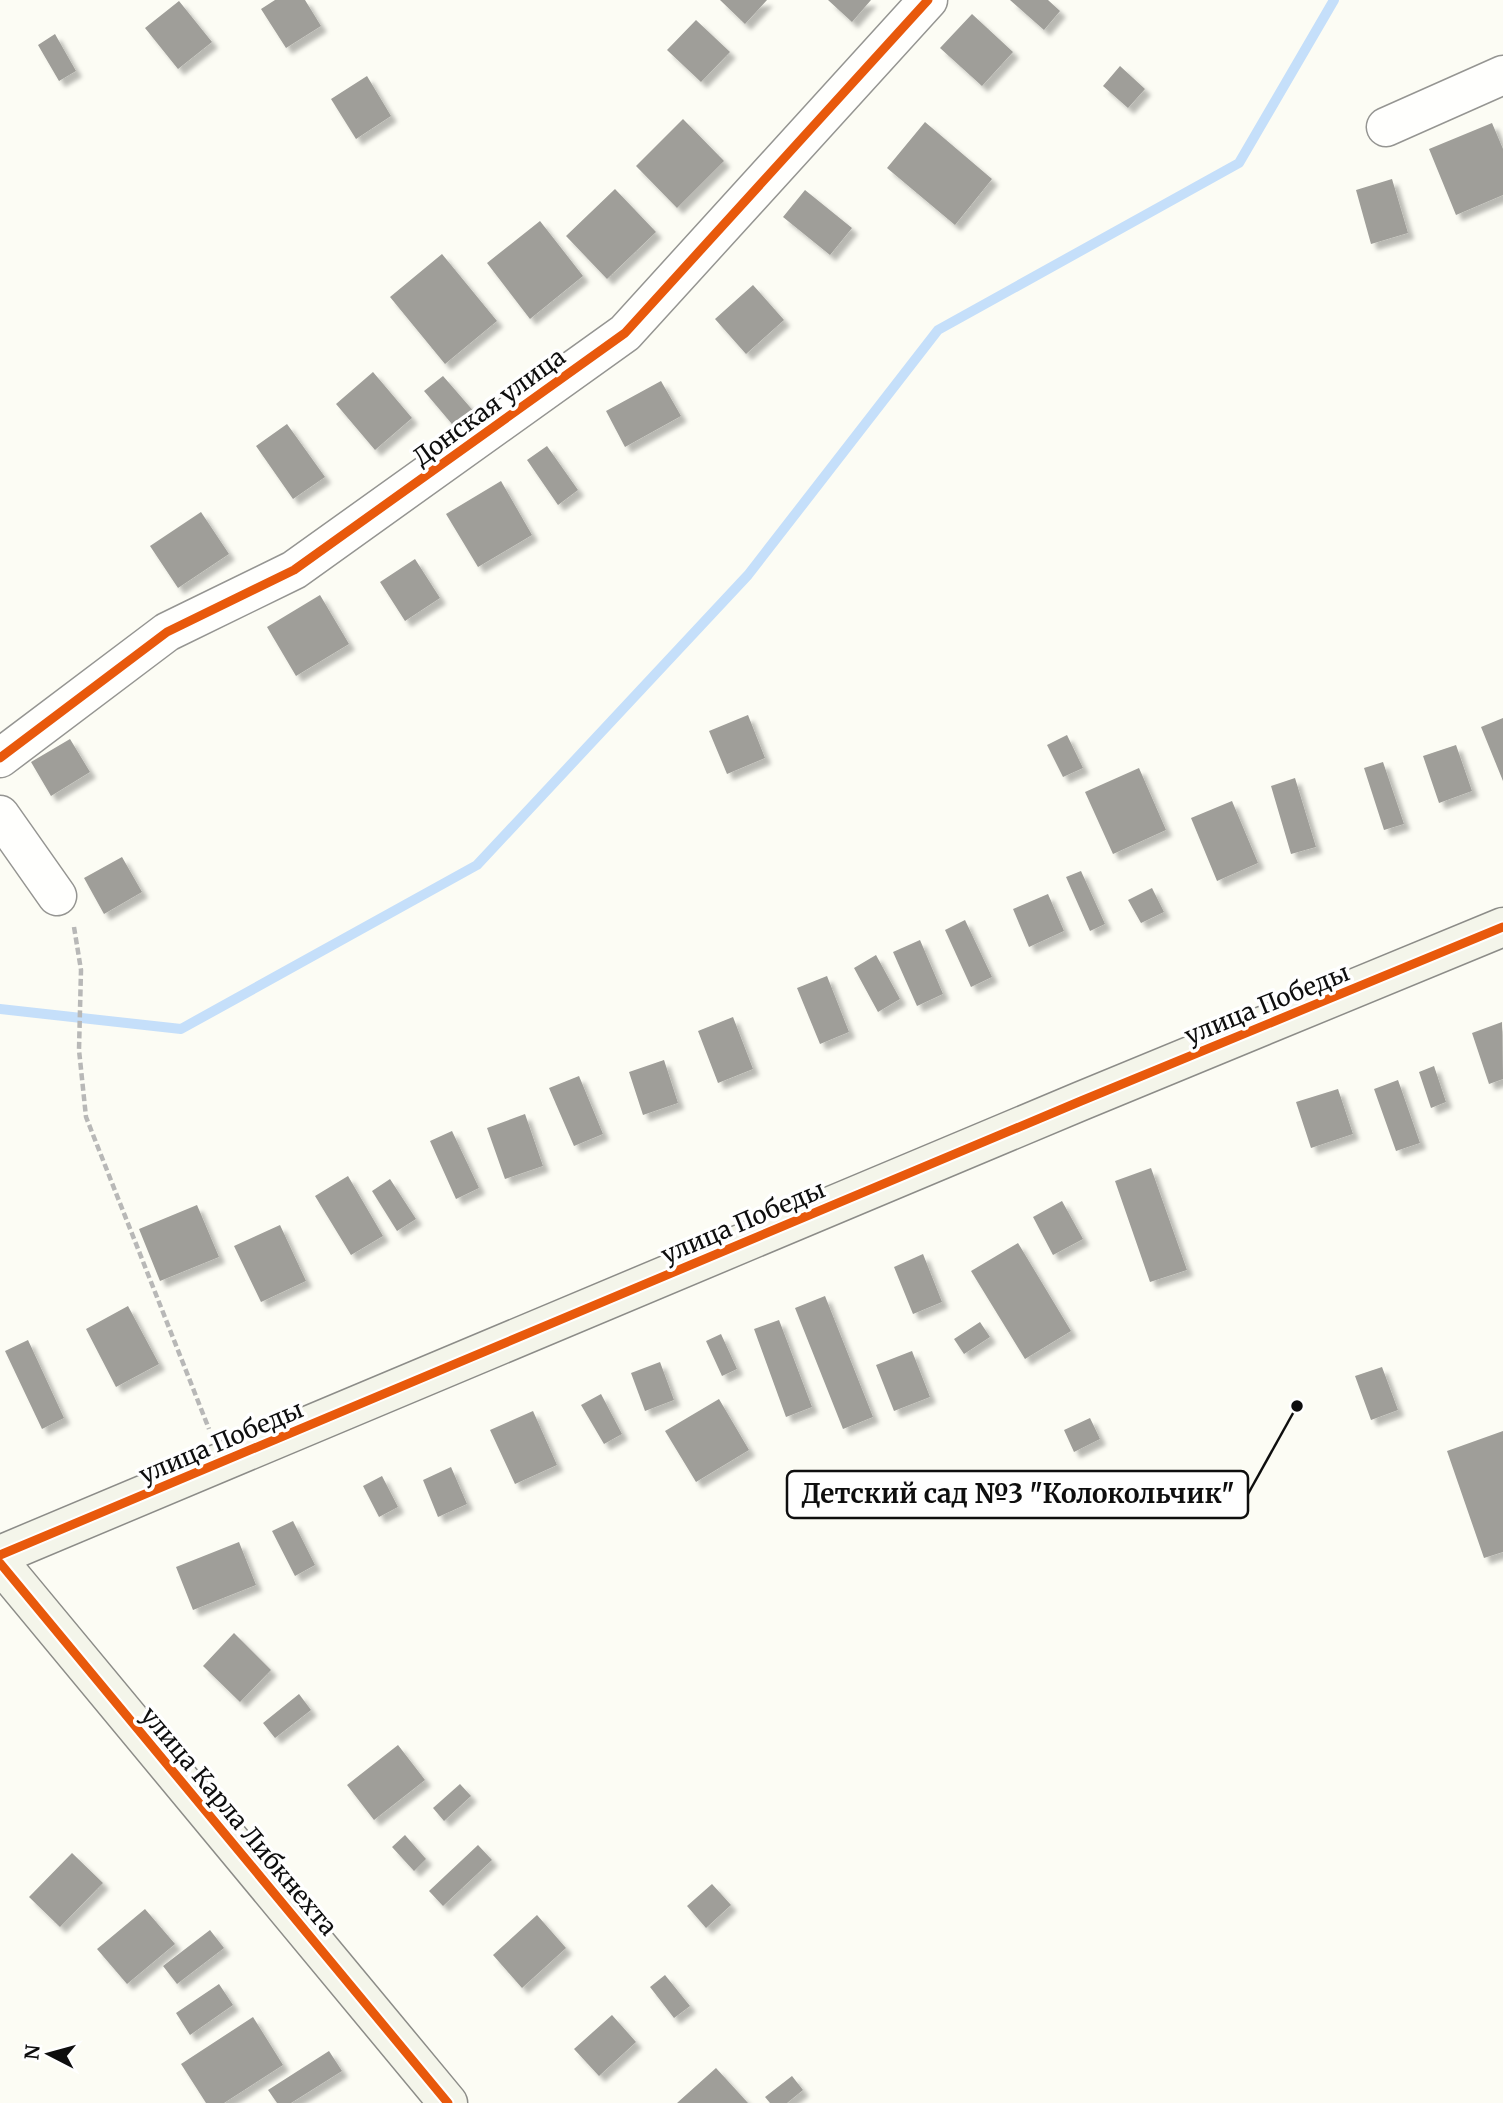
<svg xmlns="http://www.w3.org/2000/svg" width="1503" height="2103" font-family="Merriweather,serif">
	<defs>
		<filter id="shadow"><feDropShadow dx="6" dy="6" stdDeviation="2" flood-color="#0004"/></filter>
	</defs>
	<rect width="100%" height="100%" fill="#fcfcf4"/>
	<g fill="none" stroke-linecap="round" stroke-linejoin="round">
		<path stroke="#c5dffa" stroke-width="10" d="M0 1009 181 1029 477 865 748 575 938 330 1239 163 1334 0"/>
	</g>
	<path fill="#9f9e99" filter="url(#shadow)" d="M275 0H305L321 26 286 48 261 9Z
		M720 0H767L745 24Z
		M828 0H871L852 22Z
		M1010 0H1048L1060 11 1044 30Z
		M179 1 212 42 178 69 145 28Z
		M972 14 1013 52 982 86 940 48Z
		M696 20 730 52 701 82 667 50Z
		M55 34 76 71 59 81 38 45Z
		M1120 66 1145 89 1128 108 1103 86Z
		M367 76 391 116 356 139 331 99Z
		M683 119 724 161 677 208 636 166Z
		M925 122 992 179 955 225 887 168Z
		M1492 123 1503 149V195L1456 215 1429 149Z
		M1392 179 1408 233 1371 244 1356 190Z
		M615 189 656 232 607 279 566 236Z
		M805 190 852 228 830 255 783 217Z
		M540 221 583 276 530 319 487 263Z
		M442 254 497 321 445 364 390 297Z
		M753 285 784 320 746 354 715 319Z
		M373 372 412 418 375 450 336 404Z
		M443 376 476 414 457 430 424 391Z
		M661 381 681 416 625 447 606 411Z
		M287 424 325 477 293 499 256 446Z
		M547 446 578 490 558 505 527 460Z
		M501 481 532 535 478 567 446 514Z
		M201 512 229 554 178 588 150 546Z
		M415 559 440 598 405 621 380 582Z
		M320 595 349 644 296 676 267 627Z
		M748 715 765 758 727 774 709 731Z
		M1503 718V781L1481 727Z
		M1067 735 1083 768 1063 777 1047 745Z
		M70 739 90 772 51 796 31 762Z
		M1456 745 1472 791 1439 803 1423 756Z
		M1383 762 1404 824 1384 830 1364 768Z
		M1139 768 1166 830 1113 854 1085 792Z
		M1295 778 1316 847 1291 854 1271 786Z
		M1232 801 1258 863 1217 881 1191 818Z
		M122 857 142 892 104 914 84 878Z
		M1081 871 1105 924 1090 931 1066 877Z
		M1152 888 1164 912 1141 923 1128 900Z
		M1048 894 1064 931 1029 947 1013 909Z
		M965 920 992 977 971 987 945 930Z
		M920 940 943 994 917 1006 893 952Z
		M876 955 900 999 878 1012 854 968Z
		M827 976 849 1032 820 1044 797 988Z
		M733 1017 753 1069 718 1083 698 1031Z
		M1502 1022 1503 1079 1489 1084 1472 1033Z
		M664 1060 678 1103 643 1115 629 1072Z
		M1434 1066 1446 1102 1431 1108 1419 1072Z
		M579 1076 603 1134 574 1146 549 1088Z
		M1398 1080 1420 1143 1396 1151 1374 1089Z
		M1338 1089 1353 1134 1311 1148 1296 1102Z
		M525 1114 543 1166 505 1179 487 1128Z
		M452 1131 479 1188 456 1199 430 1141Z
		M1151 1168 1187 1270 1150 1282 1115 1181Z
		M348 1176 383 1236 351 1255 315 1196Z
		M390 1179 416 1219 397 1231 372 1191Z
		M1062 1201 1083 1239 1053 1255 1033 1217Z
		M197 1205 219 1257 160 1281 139 1229Z
		M280 1225 306 1281 261 1302 234 1246Z
		M1018 1243 1071 1331 1025 1359 971 1271Z
		M923 1254 942 1302 913 1314 894 1267Z
		M825 1296 873 1417 843 1429 795 1308Z
		M128 1306 159 1364 116 1387 86 1329Z
		M779 1320 812 1407 786 1417 754 1329Z
		M980 1322 990 1337 964 1354 954 1339Z
		M721 1334 737 1369 722 1376 706 1341Z
		M28 1340 64 1418 42 1429 5 1351Z
		M912 1351 930 1397 894 1411 876 1365Z
		M660 1362 674 1400 645 1411 631 1373Z
		M1382 1367 1398 1410 1371 1420 1355 1376Z
		M601 1394 622 1434 604 1444 581 1405Z
		M719 1399 749 1450 696 1482 665 1431Z
		M533 1411 557 1465 515 1484 490 1430Z
		M1090 1418 1100 1439 1074 1452 1064 1430Z
		M1503 1431V1552L1484 1558 1447 1451Z
		M451 1467 467 1504 438 1517 423 1480Z
		M382 1476 398 1507 379 1517 363 1486Z
		M293 1521 315 1565 295 1576 272 1531Z
		M239 1542 256 1585 193 1610 176 1567Z
		M234 1633 271 1670 240 1702 203 1666Z
		M299 1694 311 1710 275 1738 263 1723Z
		M398 1745 425 1780 374 1820 347 1785Z
		M460 1784 471 1796 444 1821 433 1808Z
		M405 1835 426 1859 414 1871 392 1847Z
		M478 1845 492 1860 443 1906 429 1891Z
		M72 1853 103 1883 60 1927 29 1897Z
		M712 1884 731 1905 706 1928 687 1906Z
		M145 1909 175 1944 127 1984 97 1949Z
		M537 1915 566 1948 522 1988 493 1955Z
		M210 1930 224 1948 177 1984 163 1966Z
		M665 1975 690 2006 674 2018 650 1987Z
		M219 1984 233 2005 190 2035 176 2013Z
		M612 2015 636 2042 599 2076 574 2049Z
		M253 2017 283 2065 224 2103H206L181 2064Z
		M329 2051 342 2071 291 2103H277L268 2090Z
		M716 2068 748 2103H677Z
		M792 2076 803 2090 787 2103H770L765 2097Z"/>
	<g fill="none" stroke-linecap="round" stroke-linejoin="round">
		<defs>
			<path id="street" d="M1386 127 1503 75
				M0 758 167 632 294 570 625 333 928 0
				M0 815 57 896"/>
			<path id="secondary" d="M0 1555 1081 1101 1503 927
				M0 1563 448 2103"/>
		</defs>
		<use href="#street" stroke="#959592" stroke-width="41"/>
		<use href="#secondary" stroke="#8c8c88" stroke-width="41"/>
		<path stroke="#b8b8b7" stroke-width="4.5" stroke-dasharray="7 3.5" stroke-linecap="butt" d="M74 927 81 970 79 1050 86 1117 209 1429"/>
		<use href="#street" stroke="#fffffd" stroke-width="38"/>
		<use href="#secondary" stroke="#f4f5ea" stroke-width="38"/>
		<defs>
			<path id="cycleway" d="M0 758 167 632 294 570 625 333 928 0
				M0 1555 1081 1101 1503 927
				M0 1563 448 2103"/>
		</defs>
		<use href="#cycleway" stroke="#fff" stroke-width="13"/>
		<use href="#cycleway" stroke="#e8590c" stroke-width="9"/>
	</g>
	<g text-anchor="middle" dominant-baseline="central" stroke-width="7" stroke-linejoin="round" paint-order="stroke">
		<g font-size="24" fill="#0e0e0e" stroke="#fff">
			<text transform="translate(489 407) rotate(-36)">Донская улица</text>
			<text transform="translate(1267 1004) rotate(-22)">улица Победы</text>
			<text transform="translate(743 1222) rotate(-23)">улица Победы</text>
			<text transform="translate(221 1442) rotate(-23)">улица Победы</text>
			<text transform="translate(239 1821) rotate(50)">улица Карла Либкнехта</text>
		</g>
	</g>
	<path fill="none" stroke="#0e0e0e" stroke-width="2.5" d="M1297 1406L1248 1494"/>
	<circle fill="#0e0e0e" stroke="#fff" stroke-width="2.5" cx="1297" cy="1406" r="7"/>
	<rect fill="#fff" stroke="#0e0e0e" stroke-width="2.5" x="787" y="1471" width="461" height="47" rx="7"/>
	<g font-size="26" text-anchor="middle" font-weight="bold" fill="#0e0e0e">
		<text x="1018" y="1503">Детский сад №3 "Колокольчик"</text>
	</g>
	<g transform="translate(49 2054) rotate(276)" stroke="#ffffff" stroke-width="5" paint-order="stroke">
	<path d="M0-5L12 26L0 18L-12 26Z" fill="#0e0e0e"/>
	<text y="-10" font-size="19" font-weight="bold" text-anchor="middle" fill="#0e0e0e">N</text>
	</g>
</svg>
